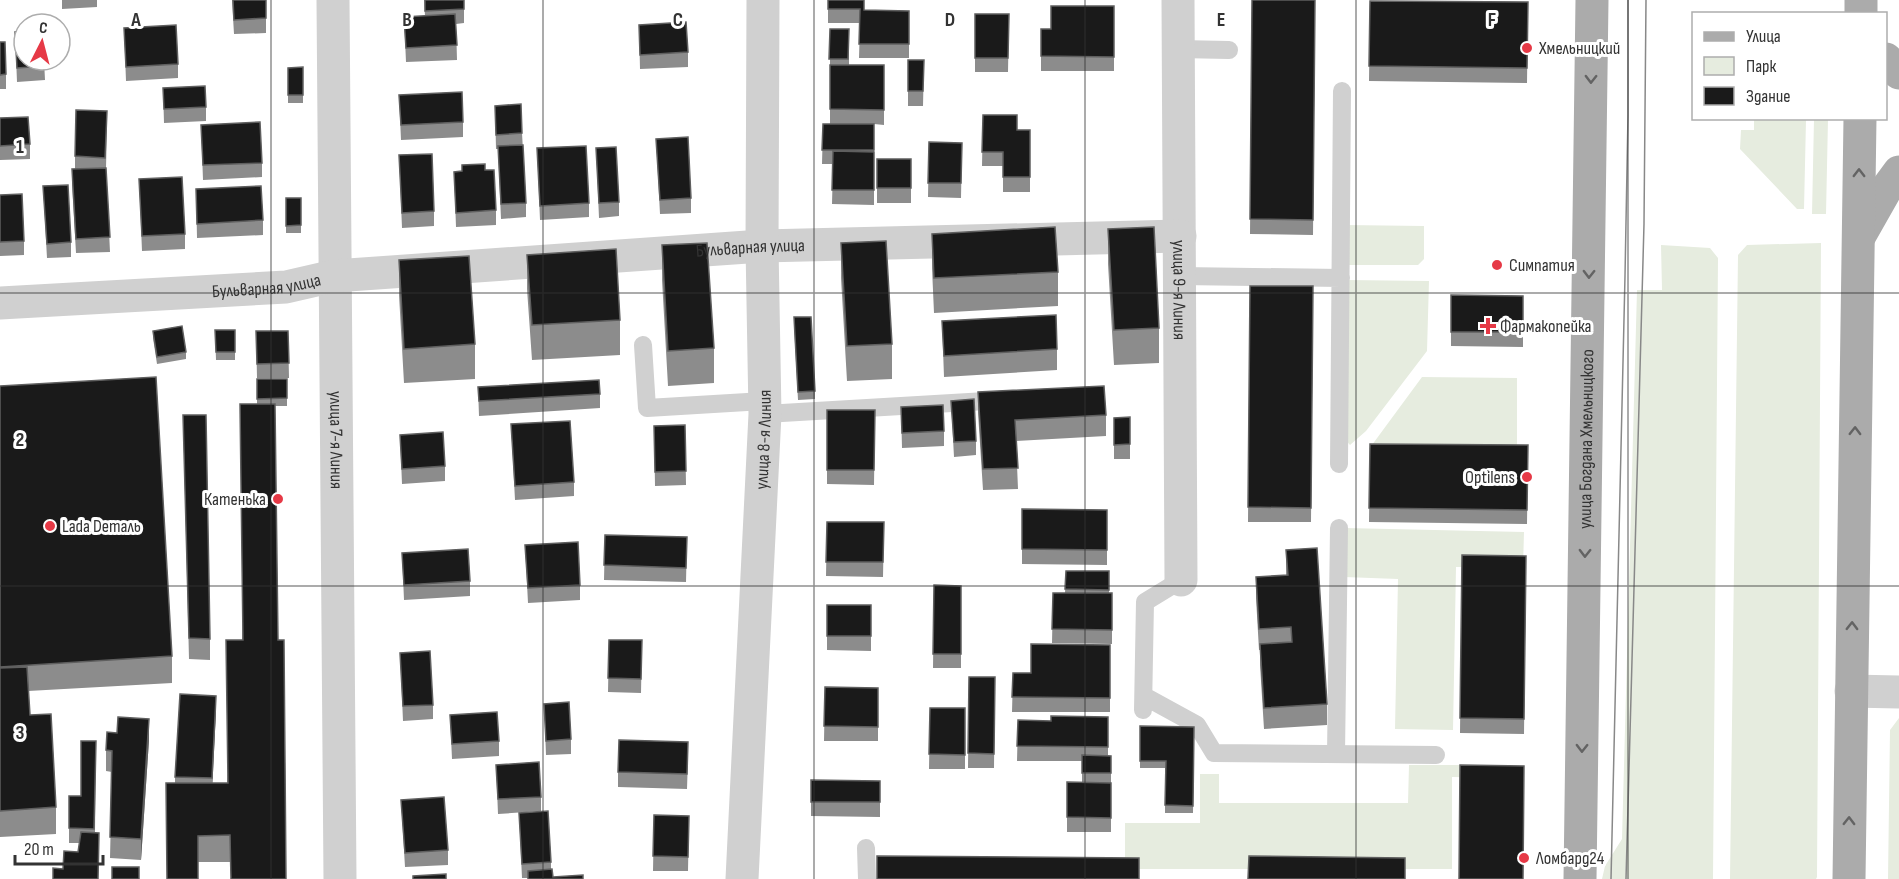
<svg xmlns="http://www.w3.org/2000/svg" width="1899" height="879" font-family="'Sofia Sans Condensed',sans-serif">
	<rect width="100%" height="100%" fill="#fff"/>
	<path fill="#e6ecdf" d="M1754 119 1806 120 1804 209H1797L1740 149 1741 130H1754Z
		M1814 119H1828L1826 214H1812Z
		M1345 225 1424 226V259L1418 265H1345Z
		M1821 243 1817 877 1816 879H1730L1738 255 1747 245Z
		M1661 245 1710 248 1718 258 1713 879H1602L1605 866 1622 839 1637 290H1662Z
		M1346 280 1429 281 1427 351 1366 431 1350 445 1343 437Z
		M1422 377 1517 378V452L1369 449Z
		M1345 528 1524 532 1523 567H1456L1453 730 1395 729 1398 579 1344 577Z
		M1899 718V879H1888L1890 730Z
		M1409 765H1513V778L1452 777V869H1125V823H1200V774H1219V803H1408Z"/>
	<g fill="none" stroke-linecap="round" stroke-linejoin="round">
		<path stroke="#d0d0d0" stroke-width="18" d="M1178 49 1229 50
			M1180 276 1341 278
			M643 345 647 408 764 401
			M765 414 1003 400
			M1339 464 1342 91
			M1144 696 1197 725 1214 753 1436 755
			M1143 710 1145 602 1181 580
			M1336 754 1339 528
			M866 848 867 879"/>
		<g stroke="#d0d0d0" stroke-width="33">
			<path id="s1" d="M333 0 340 879"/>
			<path id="s2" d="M1178 0 1181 580"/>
			<path id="s3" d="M0 303 286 287 334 276 762 246 1180 236"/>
			<path d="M1851 691 1899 692"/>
			<path id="s4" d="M742 879 765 414 762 246 763 0"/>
		</g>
		<g stroke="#ababab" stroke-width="33">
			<path d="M1861 14V0"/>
			<path d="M1886 59 1899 73"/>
			<path d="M1860 235 1885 191 1899 172"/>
			<path id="s5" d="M1580 879 1592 0"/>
			<path d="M1849 879 1860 118"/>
		</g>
		<path stroke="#888" stroke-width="1.5" d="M1611 879 1625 276 1628 115V0
			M1626 879 1644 224 1646 0"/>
	</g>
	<path fill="#8c8c8c" d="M62 0H97V7L62 9Z
		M232 0H266V33L234 34Z
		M424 0H464V23L456 24 457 60 406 62 404 17 425 16Z
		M828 0 864 10 909 11V58H859L860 23H828Z
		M1252 0H1315L1313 235 1250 234Z
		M1370 1 1528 2 1527 83 1369 81Z
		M1114 6V71H1041V29H1051Z
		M975 14H1009L1008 72H975Z
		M639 25 688 52V67L640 69Z
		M124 28 178 64V78L126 81Z
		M830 29H849V65H884V125L874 124V205L832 204 833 164H822L823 124H830Z
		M15 32 44 60 45 80 17 82Z
		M0 42 6 74V89H0Z
		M908 60H924L923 106H908Z
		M303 67V103H288V68Z
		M163 88 206 107V121L164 123Z
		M399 95 463 122V137L401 140Z
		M495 106 522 133 526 203V217L501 219 498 149H496Z
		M983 115 1017 130H1030V192H1003V166H982Z
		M0 118 30 144V159L0 160Z
		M201 125 262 163V177L203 180Z
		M107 126 106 168 110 252 76 253 72 184V169H75V156Z
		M656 139 691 198V213L660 214Z
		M929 142 962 143 961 198 928 197Z
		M537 148 589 203V217L540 220Z
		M596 148 619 202V216L599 218Z
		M399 155 434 211V226L402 228Z
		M877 159H911V203H877Z
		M485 170 496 210V225L456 227 454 172Z
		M139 179 185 234V249L142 251Z
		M43 186 71 242V257L47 258Z
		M196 189 263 220V235L197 238Z
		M0 195 24 241V255L0 256Z
		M286 198H301V233H286Z
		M1108 229 1159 328V363L1114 365 1108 264Z
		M932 234 1058 272V306L934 313 932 268Z
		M841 243 892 344V379L847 381 841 278Z
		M662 245 714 348V383L668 386 662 280Z
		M527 255 620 320V355L532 360 527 289Z
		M399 260 475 344V379L404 383 399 295Z
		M1250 286H1313L1311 522H1248Z
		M1451 295 1523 296V347L1451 346Z
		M942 321 1057 349V370L944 377Z
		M794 325 815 391V399L798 400Z
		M215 330H235V360H216Z
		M153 331 186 352V359L157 364 153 338Z
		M256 331H288L289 378H257Z
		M257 379H287V406H275L230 862H198L175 783V777L216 710 212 783H227L242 640 257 404Z
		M0 386 172 656V683L28 691 30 715 56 807V834L0 837Z
		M478 387 600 394V408L479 416Z
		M978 392 1106 415V436L1016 441 1018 489 983 490 978 413Z
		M951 401 976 441V455L954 457Z
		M901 407 944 431V446L902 448Z
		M827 410H875L874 485 827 484Z
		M183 415 210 639V660L189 659Z
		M1130 417V459H1114V418Z
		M511 424 574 482V496L515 500Z
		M685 425 686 485 655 486 654 426Z
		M400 435 445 466V481L402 484Z
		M1370 444 1528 445 1527 524 1369 522Z
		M1022 509 1107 510V565L1022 564Z
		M827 522H884L883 577 826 576Z
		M605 535 687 537 686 582 604 580Z
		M525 545 580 585V600L528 603Z
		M1286 550 1327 704V725L1264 729 1260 665V650H1259L1256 598V577L1286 575Z
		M402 553 470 581V596L404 600Z
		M1462 555 1526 556 1524 734 1460 733Z
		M1066 571H1109V593H1112V644L1052 643 1053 593H1065Z
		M934 585 961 586V668H933Z
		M827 605H871V651L827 650Z
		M609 640H642L641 693 608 692Z
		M1110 645V712H1012L1013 673H1031Z
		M400 653 433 705V719L403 721Z
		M969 677H995L994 768H968Z
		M825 687 878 688V741H824Z
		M544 704 571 739V754L546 755Z
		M930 708H965V769H929Z
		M450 715 499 741V756L452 759Z
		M1108 717V755L1111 756V832H1067V782H1082V761H1017L1018 720 1051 721Z
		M1140 726 1194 727 1193 813H1165V768H1140Z
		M149 740 141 860 110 858 112 772 106 771V750Z
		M81 741H96L95 833H99L98 879H53V868L63 869 64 851 78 852 80 843H69V796H81Z
		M688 757 687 789 618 787V772Z
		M496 765 541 797V811L498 814Z
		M811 780 880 781V817L811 816Z
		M401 800 448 850V865L405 867Z
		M519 813 551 862V869L553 877 583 879H528V878H522Z
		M654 815 689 816 688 871H653Z"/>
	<path fill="#5f5f5f" d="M216 696V710L212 793V778Z
		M149 719V740L141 860V839Z"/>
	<path fill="#1a1a1a" stroke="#5f5f5f" stroke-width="1.5" d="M233 0H266V18L234 20Z
		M425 0H464V9L425 11Z
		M828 0H864V10L909 11V44H859L860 9H828Z
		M1252 0H1315L1313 220 1250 219Z
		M1370 1 1528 2 1527 68 1369 66Z
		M1051 6H1114V57L1041 56V29H1051Z
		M455 14 457 45 406 48 404 17Z
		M975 14H1009L1008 58H975Z
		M686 22 688 52 640 55 639 25Z
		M176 25 178 64 126 67 124 28Z
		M830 29H849L848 59H829Z
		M24 31V60H44L45 66 17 68 15 32Z
		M0 42H5L6 74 0 75Z
		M908 60H924L923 91H908Z
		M830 65H884V110L830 109Z
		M303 67V95H288V68Z
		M205 86 206 107 164 109 163 88Z
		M462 92 463 122 401 125 399 95Z
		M521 104 522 133 496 135 495 106Z
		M76 110 107 111 105 158 75 156Z
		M983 115H1017V130H1030V177H1003V152H982Z
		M28 117 30 144 0 146V118Z
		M260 122 262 163 203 165 201 125Z
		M823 124H874V150H822Z
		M688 137 691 198 660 200 656 139Z
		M929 142 962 143 961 183H928Z
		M523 145 526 203 501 204 498 146Z
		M586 146 589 203 540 206 537 148Z
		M616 147 619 202 599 203 596 148Z
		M833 151 874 152V190H832Z
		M432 154 434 211 402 213 399 155Z
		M877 159H911V188H877Z
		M485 164V170H494L496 210 456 213 454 172 462 171V165Z
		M106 168 110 237 76 239 72 169Z
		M182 177 185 234 142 236 139 179Z
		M68 185 71 242 47 244 43 186Z
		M261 186 263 220 197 224 196 189Z
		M22 194 24 241 0 242V195Z
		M286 198H301V225L286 226Z
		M1055 227 1058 272 934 278 932 234Z
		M1154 227 1159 328 1114 330 1108 229Z
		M886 241 892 344 847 346 841 243Z
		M707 243 714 348 668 351 662 245Z
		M616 249 620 320 532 325 527 255Z
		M469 256 475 344 404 349 399 260Z
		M1250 286H1313L1311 508 1248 507Z
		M1451 295 1523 296V332H1451Z
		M1056 315 1057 349 944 356 942 321Z
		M794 317H811L815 391 798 392Z
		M182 326 186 352 157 357 153 331Z
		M215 330H235V352H216Z
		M256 331H288L289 363 257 364Z
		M156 377 172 656 0 667V386Z
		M257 379H287V398L257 399Z
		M599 380 600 394 479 401 478 387Z
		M1104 386 1106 415 1015 420 1018 468 983 469 978 392Z
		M974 399 976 441 954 442 951 401Z
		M240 404H275L278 640H284L286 879H231L230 835 198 836V879H167L166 783H228L226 640H243Z
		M943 405 944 431 902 433 901 407Z
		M827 410H875L874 470H827Z
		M183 415H206L210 639 189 638Z
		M1130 417V444L1114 445V418Z
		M570 421 574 482 515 486 511 424Z
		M685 425 686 471 655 472 654 426Z
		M443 432 445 466 402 469 400 435Z
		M1370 444 1528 445 1527 510 1369 508Z
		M1022 509 1107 510V550L1022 549Z
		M827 522H884L883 562H826Z
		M605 535 687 537 686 568 604 565Z
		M578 542 580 585 528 588 525 545Z
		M1317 548 1327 704 1264 708 1260 644 1292 642 1291 627 1259 629 1256 577 1288 575 1286 550Z
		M468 549 470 581 404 585 402 553Z
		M1462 555 1526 556 1524 719 1460 718Z
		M1066 571H1109V590L1065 589Z
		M934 585 961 586V654H933Z
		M1053 593H1112V630L1052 629Z
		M827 605H871V636H827Z
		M609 640H642L641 679 608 678Z
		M1031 644 1110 645V698L1012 697 1013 673H1031Z
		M430 651 433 705 403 706 400 653Z
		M27 667 30 715 51 714 56 807 0 811V668Z
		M969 677H995L994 754 968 753Z
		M825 687 878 688V727L824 726Z
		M180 694 216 696 212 778 175 777Z
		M569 702 571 739 546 741 544 704Z
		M930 708H965V755L929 754Z
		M497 712 499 741 452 744 450 715Z
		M1051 716 1108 717V747L1017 746 1018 720 1051 721Z
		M118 717 149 719 141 839 110 837 112 751 106 750 107 732 117 733Z
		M1140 726 1194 727 1193 806 1165 805 1166 761H1140Z
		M619 740 688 742 687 774 618 772Z
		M81 741H96L94 829 69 828V796H81Z
		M1082 755 1111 756V773H1082Z
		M539 762 541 797 498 799 496 765Z
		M1460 765 1524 766 1523 879H1459Z
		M811 780 880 781V802H811Z
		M1067 782 1111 783V818L1067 817Z
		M444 797 448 850 405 853 401 800Z
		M548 811 551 862 522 864 519 813Z
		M654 815 689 816 688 857 653 856Z
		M81 832 99 833 98 879H53V868L63 869 64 851 78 852Z
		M877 856 1139 858V879H877Z
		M1249 856 1405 858V879H1248Z
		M112 867H139V879H112Z
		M552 869 553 877 583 875V879H528V871Z
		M446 874V879H413V876Z"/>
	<defs><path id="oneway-chevron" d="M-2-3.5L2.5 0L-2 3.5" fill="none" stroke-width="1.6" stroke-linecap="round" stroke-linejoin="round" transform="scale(1.5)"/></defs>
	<g stroke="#636363">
		<use href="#oneway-chevron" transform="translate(1591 79) rotate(91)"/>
		<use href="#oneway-chevron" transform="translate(1859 173) rotate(-90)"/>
		<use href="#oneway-chevron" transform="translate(1589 274) rotate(91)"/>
		<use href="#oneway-chevron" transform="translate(1855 431) rotate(-89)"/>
		<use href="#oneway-chevron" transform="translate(1585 553) rotate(91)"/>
		<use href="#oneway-chevron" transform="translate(1852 626) rotate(-89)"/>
		<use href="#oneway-chevron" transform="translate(1582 748) rotate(91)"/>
		<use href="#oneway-chevron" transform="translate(1849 821) rotate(-89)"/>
	</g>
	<path fill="none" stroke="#333" stroke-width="1.5" stroke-opacity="0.55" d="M271 0V879M543 0V879M814 0V879M1085 0V879M1356 0V879M1628 0V879M0 293H1899M0 586H1899"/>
	<g fill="#e63946" stroke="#fff" stroke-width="2">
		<circle cx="1527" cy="48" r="6"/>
		<circle cx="1497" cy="265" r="6"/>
		<path d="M1485 317h6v6h6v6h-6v6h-6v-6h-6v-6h6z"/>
		<circle cx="1527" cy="477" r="6"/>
		<circle cx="278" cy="499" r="6"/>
		<circle cx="50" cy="526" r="6"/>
		<circle cx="1524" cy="858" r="6"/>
	</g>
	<g text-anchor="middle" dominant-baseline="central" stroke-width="6" stroke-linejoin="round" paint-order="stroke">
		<g font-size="18" fill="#333" stroke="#fff" text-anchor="start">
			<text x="1539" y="48">Хмельницкий</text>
			<text x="1509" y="265">Симпатия</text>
			<text x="1500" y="326">Фармакопейка</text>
			<text x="1515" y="477" text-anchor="end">Optilens</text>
			<text x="266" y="499" text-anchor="end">Катенька</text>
			<text x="62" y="526">Lada Dеталь</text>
			<text x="1536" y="858">Ломбард24</text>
		</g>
		<g font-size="18" fill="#333" stroke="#fff">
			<text stroke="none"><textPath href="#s3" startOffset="753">Бульварная улица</textPath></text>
			<text stroke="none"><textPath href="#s3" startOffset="267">Бульварная улица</textPath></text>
			<text stroke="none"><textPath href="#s2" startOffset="290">улица 9-я Линия</textPath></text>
			<text stroke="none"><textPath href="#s1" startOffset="440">улица 7-я Линия</textPath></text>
			<text stroke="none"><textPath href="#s4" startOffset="440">улица 8-я Линия</textPath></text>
			<text stroke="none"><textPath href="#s5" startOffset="440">улица Богдана Хмельницкого</textPath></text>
		</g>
	</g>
	<g font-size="20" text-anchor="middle" font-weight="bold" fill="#333" stroke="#fff" stroke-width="6" stroke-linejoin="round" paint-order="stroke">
		<text x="136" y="26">A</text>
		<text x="407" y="26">B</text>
		<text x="678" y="26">C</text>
		<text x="950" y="26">D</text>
		<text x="1221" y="26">E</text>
		<text x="1492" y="26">F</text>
		<text x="20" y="153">1</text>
		<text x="20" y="446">2</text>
		<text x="20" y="739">3</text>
	</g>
	<rect x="1692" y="12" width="195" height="108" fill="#ffffff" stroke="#adadad" stroke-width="1.5"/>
	<rect x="1704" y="32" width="30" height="9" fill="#ababab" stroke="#adadad" stroke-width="1.5"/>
	<text x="1746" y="42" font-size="18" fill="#333333">Улица</text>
	<rect x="1704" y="57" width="30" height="18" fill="#e6ecdf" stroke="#adadad" stroke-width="1.5"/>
	<text x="1746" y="72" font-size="18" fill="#333333">Парк</text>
	<rect x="1704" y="87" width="30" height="18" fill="#1a1a1a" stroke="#adadad" stroke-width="1.5"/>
	<text x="1746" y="102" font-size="18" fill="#333333">Здание</text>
	<g transform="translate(42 42) rotate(6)"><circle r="28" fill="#ffffff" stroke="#adadad" stroke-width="1.5"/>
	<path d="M0-4.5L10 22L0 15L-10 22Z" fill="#e63946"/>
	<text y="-9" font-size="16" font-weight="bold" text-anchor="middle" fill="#333333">С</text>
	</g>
	<path d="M15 855v9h88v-9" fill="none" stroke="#333333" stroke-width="3"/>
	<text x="24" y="855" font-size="18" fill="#333333" stroke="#ffffff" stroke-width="4.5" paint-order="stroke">20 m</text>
</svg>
